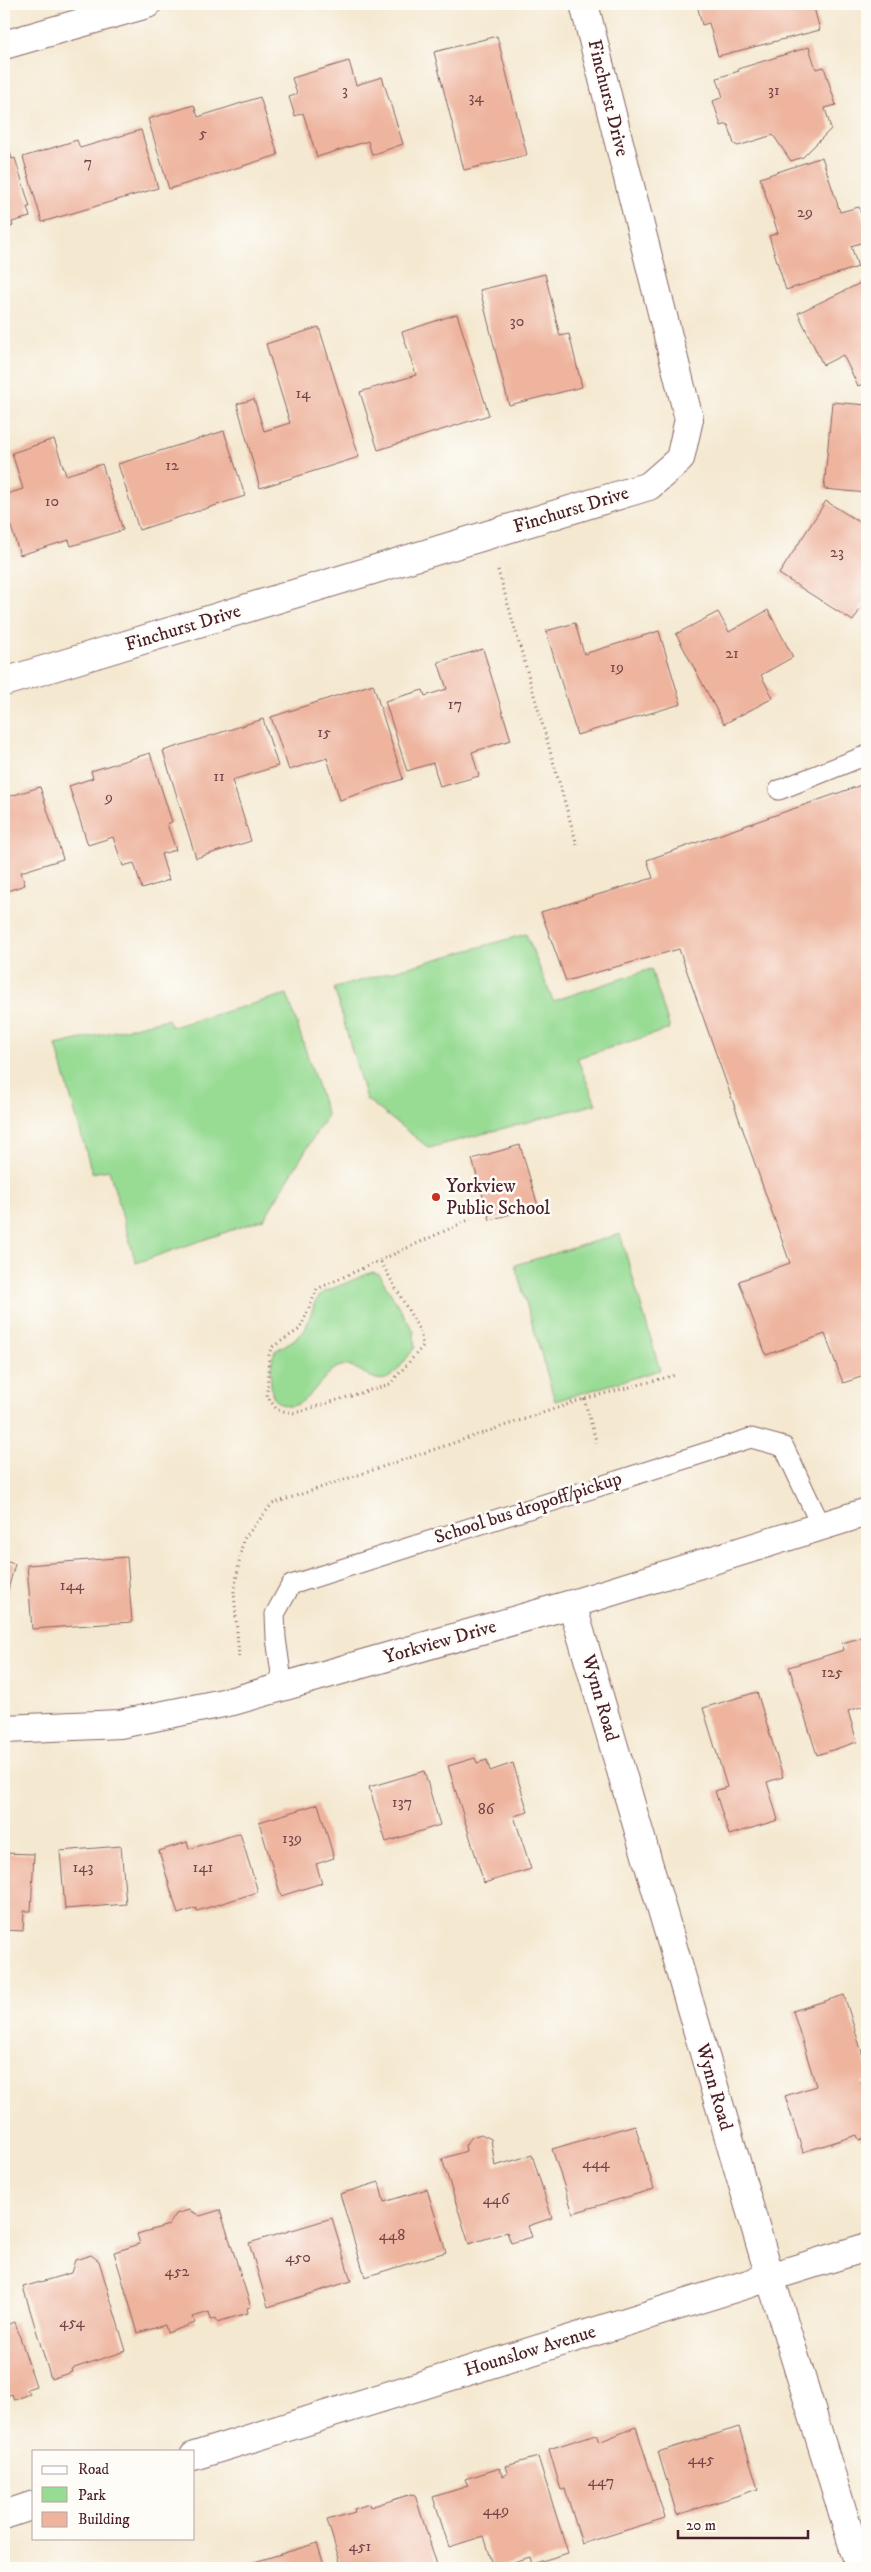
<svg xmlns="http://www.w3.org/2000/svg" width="871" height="2572" font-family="'IM FELL DW Pica',serif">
	<rect width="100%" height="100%" fill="#fdfcf7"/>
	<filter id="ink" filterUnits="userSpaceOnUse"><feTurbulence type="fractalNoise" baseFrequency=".02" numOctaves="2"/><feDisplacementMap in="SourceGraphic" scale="10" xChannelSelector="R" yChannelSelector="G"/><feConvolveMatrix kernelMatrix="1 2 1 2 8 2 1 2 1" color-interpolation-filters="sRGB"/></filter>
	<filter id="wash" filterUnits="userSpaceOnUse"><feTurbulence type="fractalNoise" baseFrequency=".0096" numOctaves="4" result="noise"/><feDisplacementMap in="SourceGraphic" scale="20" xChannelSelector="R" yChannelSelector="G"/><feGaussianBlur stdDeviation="1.12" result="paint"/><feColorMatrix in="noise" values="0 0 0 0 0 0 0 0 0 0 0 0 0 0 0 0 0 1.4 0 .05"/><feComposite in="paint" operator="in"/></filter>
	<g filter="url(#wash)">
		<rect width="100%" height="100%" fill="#f4e8d0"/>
		<path fill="#98dc94" stroke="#717e60" d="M526 934 553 1001 651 969 670 1029 577 1058 596 1104 429 1148 366 1099 334 988Z
			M287 994 327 1115 264 1219 136 1263 109 1170 92 1173 56 1045 168 1019 172 1027Z
			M620 1234 660 1370 555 1401 515 1265Z
			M372 1272 379 1274 414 1332 415 1347C408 1356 400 1369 391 1376 373 1390 358 1359 338 1367 320 1375 304 1416 281 1404 277 1403 273 1396 272 1393 270 1382 270 1361 275 1351L292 1341 305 1330 315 1302 322 1293Z"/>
		<g id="blocks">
			<path fill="#eeb49e" d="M697 4H813L820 30 718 56 709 23 702 25Z
				M497 36 527 155 464 170 434 52Z
				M809 47 816 69 824 67 836 105 825 108 831 129 803 157 791 161 773 135 738 146 734 144 728 124 721 126 713 101 723 97 717 78 739 71 738 69Z
				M349 61 356 85 382 77 403 144 372 155 368 141 317 157 303 113 295 116 289 97 297 94 292 78Z
				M260 97 278 155 169 189 148 119 194 105 198 117Z
				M141 130 158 188 42 222 23 157 77 140 80 148Z
				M7 143 12 159 15 158 30 207H27L30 217 12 222 13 226 4 229V144Z
				M822 157 840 212 859 207 867 231V241L851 246 858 267 786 290 769 236 778 233 760 178Z
				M545 274 560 336 569 334 582 387 509 405 480 290Z
				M867 280V382L858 386 843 355 823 365 798 313Z
				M457 314 489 415 378 450 360 392 416 375 402 332Z
				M319 327 359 457 260 488 237 404 254 399 264 431 290 423 266 344Z
				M832 402 867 405V493L824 489Z
				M224 431 245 496 139 530 118 464Z
				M54 439 66 475 102 464 123 530 71 546 69 540 20 555 4 505V495L23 489 12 453Z
				M826 501 867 527V598L853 621 779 574Z
				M768 610 793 657 761 675 773 698 724 724 676 634 718 612 729 632Z
				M575 623 584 654 659 631 681 704 577 735 546 631Z
				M483 649 511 740 472 752 479 776 440 787 433 763 407 771 385 701 423 690 425 696 447 689 438 662Z
				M373 684 403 779 340 800 327 758 289 770 271 717Z
				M263 719 278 766 232 780 251 841 196 858 163 751Z
				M150 753 172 822 167 824 176 850 161 854 169 880 142 889 134 863 123 866 113 837 88 845 69 786 93 778 91 771Z
				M867 783V1375L843 1383 825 1334 766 1355 739 1281 790 1263 679 949 566 981 541 912 653 878 647 860Z
				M40 787 63 859 21 872 25 885 4 892V798Z
				M520 1145 538 1206 490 1220 472 1159Z
				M127 1557 132 1622 32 1629 27 1565Z
				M4 1561 15 1564 4 1604Z
				M867 1636V1705L848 1711 857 1742 817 1755 789 1667 844 1650 842 1643Z
				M757 1692 783 1777 767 1782 778 1820 729 1835 715 1791 727 1787 703 1708Z
				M475 1758 477 1763 487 1760 490 1771 513 1763 528 1812 514 1816 531 1869 484 1883 448 1766Z
				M424 1771 440 1825 386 1842 369 1787Z
				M318 1804 334 1858 316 1864 322 1883 281 1896 259 1822Z
				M240 1833 258 1892 197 1911 196 1908 178 1914 159 1851 187 1842 189 1849Z
				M121 1846 126 1904 65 1909 60 1851Z
				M4 1853 34 1854 31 1911H24L23 1931 4 1930Z
				M844 1995 867 2069V2079L861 2081 867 2101V2137L859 2140 857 2135 803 2152 785 2096 816 2086 793 2011Z
				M635 2125 654 2189 573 2213 552 2149Z
				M481 2134 491 2139 495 2166 532 2155 552 2218 528 2226 532 2237 511 2243 507 2232 469 2244 442 2159 466 2151 465 2145 472 2137Z
				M379 2182 384 2202 427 2189 446 2252 365 2277 340 2194Z
				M189 2210 200 2216 220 2210 251 2307 247 2308 248 2313 217 2322 216 2318 211 2320 209 2312 193 2317 195 2323 167 2333 165 2325 138 2333 114 2252 140 2244 137 2234 169 2225 176 2214Z
				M332 2218 351 2281 268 2307 249 2243Z
				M91 2255 99 2261 126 2351 71 2369 72 2372 51 2379 23 2287 71 2273 75 2260Z
				M15 2322 36 2386 27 2389 30 2394 14 2400 12 2394 4 2397V2326Z
				M636 2427 665 2518 582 2544 565 2489 561 2490 549 2449 596 2434 599 2442Z
				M739 2427 758 2489 677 2515 658 2452Z
				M538 2457 568 2553 532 2564 530 2557 494 2568 484 2536 449 2547 433 2497 468 2486 465 2479 500 2468 502 2476 508 2473 506 2466Z
				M412 2494 415 2495 438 2568H342L327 2520 355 2512 354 2509 369 2504 370 2507Z
				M317 2543 325 2568H235Z"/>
		</g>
	</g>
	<g filter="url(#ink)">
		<use href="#blocks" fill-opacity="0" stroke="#866565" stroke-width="1"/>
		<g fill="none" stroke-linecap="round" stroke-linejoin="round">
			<defs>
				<path id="service" d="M779 790 867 755
					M283 1688 276 1638 275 1614 291 1585 751 1438 784 1447 821 1526"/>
				<path id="minor" d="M4 45 147 4
					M4 682 649 486 680 459 689 419 584 4
					M572 1604 770 2277 860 2568
					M4 1729 120 1724 233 1701 572 1604 867 1512
					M194 2456 867 2247
					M4 2515 34 2505"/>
			</defs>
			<use href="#service" stroke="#866565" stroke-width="21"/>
			<use href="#minor" stroke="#866565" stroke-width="30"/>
			<path stroke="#866565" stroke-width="3" stroke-dasharray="1 4" stroke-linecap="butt" d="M498 570 578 848
				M381 1262 420 1331 423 1346 390 1384 295 1413 277 1410 267 1396 269 1354 272 1347 300 1329 317 1289 471 1219
				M584 1399 597 1444
				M239 1657 234 1592 243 1540 272 1504 584 1399 676 1375"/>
			<use href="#service" stroke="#fff" stroke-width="19"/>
			<use href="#minor" stroke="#fff" stroke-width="28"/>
		</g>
	</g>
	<circle fill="#c8321e" stroke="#fdfcf7" stroke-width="2" cx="436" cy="1197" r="5"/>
	<g text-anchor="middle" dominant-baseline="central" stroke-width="5" stroke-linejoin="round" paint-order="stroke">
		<g font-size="16" fill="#734448">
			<text x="345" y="90">3</text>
			<text x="774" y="90">31</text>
			<text x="476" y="97">34</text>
			<text x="203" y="133">5</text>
			<text x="88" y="162">7</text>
			<text x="805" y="212">29</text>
			<text x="517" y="321">30</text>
			<text x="303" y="393">14</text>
			<text x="172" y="465">12</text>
			<text x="52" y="501">10</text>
			<text x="837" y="552">23</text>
			<text x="732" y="653">21</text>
			<text x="617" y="667">19</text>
			<text x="455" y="704">17</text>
			<text x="324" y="732">15</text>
			<text x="219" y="776">11</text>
			<text x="109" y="797">9</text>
			<text x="72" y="1585">144</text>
			<text x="832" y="1672">125</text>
			<text x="402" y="1802">137</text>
			<text x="486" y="1809">86</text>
			<text x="292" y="1838">139</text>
			<text x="83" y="1867">143</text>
			<text x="203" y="1867">141</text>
			<text x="596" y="2163">444</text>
			<text x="496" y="2199">446</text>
			<text x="392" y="2235">448</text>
			<text x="298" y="2257">450</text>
			<text x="177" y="2271">452</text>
			<text x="72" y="2322">454</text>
			<text x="701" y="2459">445</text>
			<text x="601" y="2481">447</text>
			<text x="496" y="2510">449</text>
			<text x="360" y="2546">451</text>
		</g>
		<g font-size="19" fill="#4a1f2b" stroke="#fdfcf7">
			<text transform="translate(608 98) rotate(76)">Finchurst Drive</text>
			<text transform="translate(571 510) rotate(-17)">Finchurst Drive</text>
			<text transform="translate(183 628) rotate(-17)">Finchurst Drive</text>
			<text transform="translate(528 1508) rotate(-18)">School bus dropoff/pickup</text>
			<text transform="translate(440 1642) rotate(-16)">Yorkview Drive</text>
			<text transform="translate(600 1698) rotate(74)">Wynn Road</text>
			<text transform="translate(714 2087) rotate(74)">Wynn Road</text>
			<text transform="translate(530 2351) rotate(-17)">Hounslow Avenue</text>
		</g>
		<g font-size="19" fill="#4a1f2b" stroke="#fdfcf7" text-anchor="start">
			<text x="446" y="1186">Yorkview<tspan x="446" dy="22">Public School</tspan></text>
		</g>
	</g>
	<rect width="871" height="2572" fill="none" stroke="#fdfcf7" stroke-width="20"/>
	<rect x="32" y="2450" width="162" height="90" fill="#fdfcf7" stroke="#b5a4a5"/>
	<rect x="42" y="2466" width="25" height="8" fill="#ffffff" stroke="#b5a4a5"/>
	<text x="78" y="2474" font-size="15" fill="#4a1f2b">Road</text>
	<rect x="42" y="2487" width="25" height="15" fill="#98dc94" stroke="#b5a4a5"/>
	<text x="78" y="2500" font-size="15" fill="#4a1f2b">Park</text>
	<rect x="42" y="2512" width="25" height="15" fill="#eeb49e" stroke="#b5a4a5"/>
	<text x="78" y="2524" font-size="15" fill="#4a1f2b">Building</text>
	<path d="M678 2530v8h130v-8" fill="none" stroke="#4a1f2b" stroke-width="2.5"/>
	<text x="686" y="2530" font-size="15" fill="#4a1f2b" stroke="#fdfcf7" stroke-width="4" paint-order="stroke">20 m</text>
</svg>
